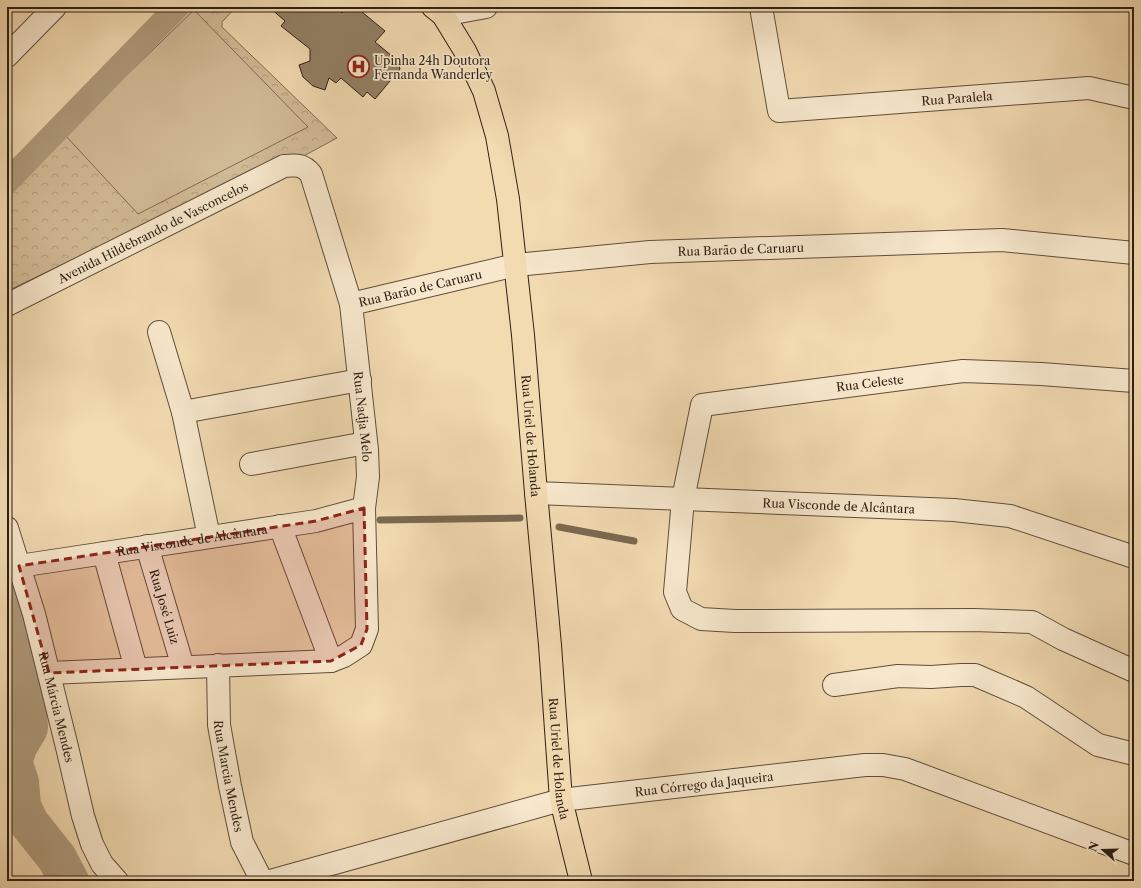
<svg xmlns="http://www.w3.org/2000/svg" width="1141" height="888" font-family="'Libre Caslon Text',serif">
	<defs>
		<pattern id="forest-crowns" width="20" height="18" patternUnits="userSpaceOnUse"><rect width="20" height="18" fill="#d1ba96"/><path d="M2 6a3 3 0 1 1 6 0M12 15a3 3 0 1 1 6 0" fill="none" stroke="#b49f80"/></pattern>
	</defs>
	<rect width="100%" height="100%" fill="#f2dab1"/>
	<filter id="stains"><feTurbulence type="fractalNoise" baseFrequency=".005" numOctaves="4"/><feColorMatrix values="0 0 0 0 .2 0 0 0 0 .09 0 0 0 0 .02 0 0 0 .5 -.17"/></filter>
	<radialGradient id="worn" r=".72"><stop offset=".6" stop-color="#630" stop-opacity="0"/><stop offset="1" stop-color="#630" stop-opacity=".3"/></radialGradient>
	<path fill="url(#forest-crowns)" stroke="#7f6c55" d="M170 7H236L222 22V27L337 138 298 159 280 160 7 291V175L52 126Z"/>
	<path fill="#d1ba96" stroke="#7f6c55" d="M194 10 308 127 138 214 65 135Z"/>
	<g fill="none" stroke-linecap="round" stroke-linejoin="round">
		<path stroke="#7b6952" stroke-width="7" d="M380 520 520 518
			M559 527 634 541"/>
		<path stroke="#af9a7c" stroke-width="24" d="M7 182 177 7"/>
		<path stroke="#af9a7c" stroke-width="40" d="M7 601 13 620 22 664 27 703 28 728 18 745 12 761 19 782 21 806 29 823 57 858 69 881"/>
	</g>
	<path fill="#938066" stroke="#2d1f14" d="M269 7H335L342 13 346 7H356L385 31 375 42 398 61 400 69 375 99 367 92 363 97 341 78 336 83 329 78 325 90 313 86 303 77 299 65 310 61V49L281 26 285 21Z"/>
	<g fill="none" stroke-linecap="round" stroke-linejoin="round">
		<defs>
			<g id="minor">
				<path id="s1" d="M761 7 779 111 1089 88 1134 98"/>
				<path d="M443 15 486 7"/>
				<path d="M7 56 55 7"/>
				<path id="s2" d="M351 304 516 265 650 252 1002 240 1134 253"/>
				<path id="s3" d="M7 305 284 166C296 165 303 164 311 174L351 304 367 450 368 477 364 508 367 629 361 645 344 656 331 661 49 673"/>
				<path d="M159 332 183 412 209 537"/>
				<path d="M1134 381 1041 374 963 371 702 405 683 499 675 592 682 609 701 619 735 621 974 620 1032 622 1063 639 1134 671"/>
				<path d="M183 412 360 380"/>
				<path d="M251 464 366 443"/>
				<path id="s4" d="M536 493 954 510 1010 516 1134 557"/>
				<path d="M280 526 331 661"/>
				<path id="s5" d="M7 528 34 614 67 747 83 816 92 844 102 864 117 881"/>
				<path id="s6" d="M147 546 183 667"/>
				<path d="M104 553 136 669"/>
				<path id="s7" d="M19 566 316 521 364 508"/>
				<path id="s8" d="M218 665 219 725 230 786 242 842 262 881"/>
				<path d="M834 685 898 676 931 677 961 675H975L1026 697 1098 745 1134 754"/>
				<path id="s9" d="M270 881 561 800 865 765H883L905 769 1134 854"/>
			</g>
			<g id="major">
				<path id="s10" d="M433 7 443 15 465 51 484 91 497 136 508 199 523 335 536 493 550 645 561 800 581 881"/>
			</g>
		</defs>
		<use href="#minor" stroke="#5e4e3b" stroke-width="24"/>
		<use href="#major" stroke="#2d1f14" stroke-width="24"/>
		<use href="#minor" stroke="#f7e7cc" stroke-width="22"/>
		<use href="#major" stroke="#f2dab1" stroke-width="22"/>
	</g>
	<path fill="#8f2418" fill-opacity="0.2" stroke="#8f2418" stroke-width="3" stroke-dasharray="8 5" stroke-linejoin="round" d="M364 508 367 629 361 645 331 661 49 673 19 566 316 521Z"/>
	<defs>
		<symbol id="hospital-ring" viewBox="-11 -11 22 22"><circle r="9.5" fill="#f7e7cc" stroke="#8f2418" stroke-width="1.5"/><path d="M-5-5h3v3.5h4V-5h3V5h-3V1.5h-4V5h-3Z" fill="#8f2418"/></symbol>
	</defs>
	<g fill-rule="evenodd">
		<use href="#hospital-ring" x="346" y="54" width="25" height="25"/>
	</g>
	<g text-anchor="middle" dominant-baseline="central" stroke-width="3.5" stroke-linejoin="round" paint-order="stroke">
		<g font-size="12" fill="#2d1f14" stroke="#f7e7cc" text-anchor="start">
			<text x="374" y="60">Upinha 24h Doutora<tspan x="374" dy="14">Fernanda Wanderley</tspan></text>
		</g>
		<g font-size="12" fill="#2d1f14" stroke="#f7e7cc">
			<text stroke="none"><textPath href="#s1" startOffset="284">Rua Paralela</textPath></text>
			<text stroke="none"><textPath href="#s3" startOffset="163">Avenida Hildebrando de Vasconcelos</textPath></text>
			<text stroke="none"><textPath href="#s2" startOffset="395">Rua Barão de Caruaru</textPath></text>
			<text stroke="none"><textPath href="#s2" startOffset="71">Rua Barão de Caruaru</textPath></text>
			<text transform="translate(870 383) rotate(-7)">Rua Celeste</text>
			<text stroke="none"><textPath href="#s3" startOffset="589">Rua Nadja Melo</textPath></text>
			<text stroke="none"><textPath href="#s10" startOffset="448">Rua Uriel de Holanda</textPath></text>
			<text stroke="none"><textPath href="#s4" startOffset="303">Rua Visconde de Alcântara</textPath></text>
			<text stroke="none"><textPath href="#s7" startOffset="175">Rua Visconde de Alcântara</textPath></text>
			<text stroke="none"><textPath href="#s6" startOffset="63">Rua José Luiz</textPath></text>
			<text stroke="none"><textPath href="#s5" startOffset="186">Rua Márcia Mendes</textPath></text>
			<text stroke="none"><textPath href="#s10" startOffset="772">Rua Uriel de Holanda</textPath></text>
			<text stroke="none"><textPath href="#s8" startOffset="112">Rua Marcia Mendes</textPath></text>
			<text stroke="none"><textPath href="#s9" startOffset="446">Rua Córrego da Jaqueira</textPath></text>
		</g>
	</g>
	<rect width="1141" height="888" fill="none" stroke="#f2dab1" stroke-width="24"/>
	<rect x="8" y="8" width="1125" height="872" fill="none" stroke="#2d1f14" stroke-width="2"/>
	<rect x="12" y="12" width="1117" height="864" fill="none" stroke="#2d1f14"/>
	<g transform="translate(1103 850) rotate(290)" stroke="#f7e7cc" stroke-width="3" paint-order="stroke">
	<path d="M0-3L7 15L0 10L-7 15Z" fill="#2d1f14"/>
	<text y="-6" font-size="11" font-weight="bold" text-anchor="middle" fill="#2d1f14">N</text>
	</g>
	<rect width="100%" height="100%" filter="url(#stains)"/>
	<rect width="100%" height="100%" fill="url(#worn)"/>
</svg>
